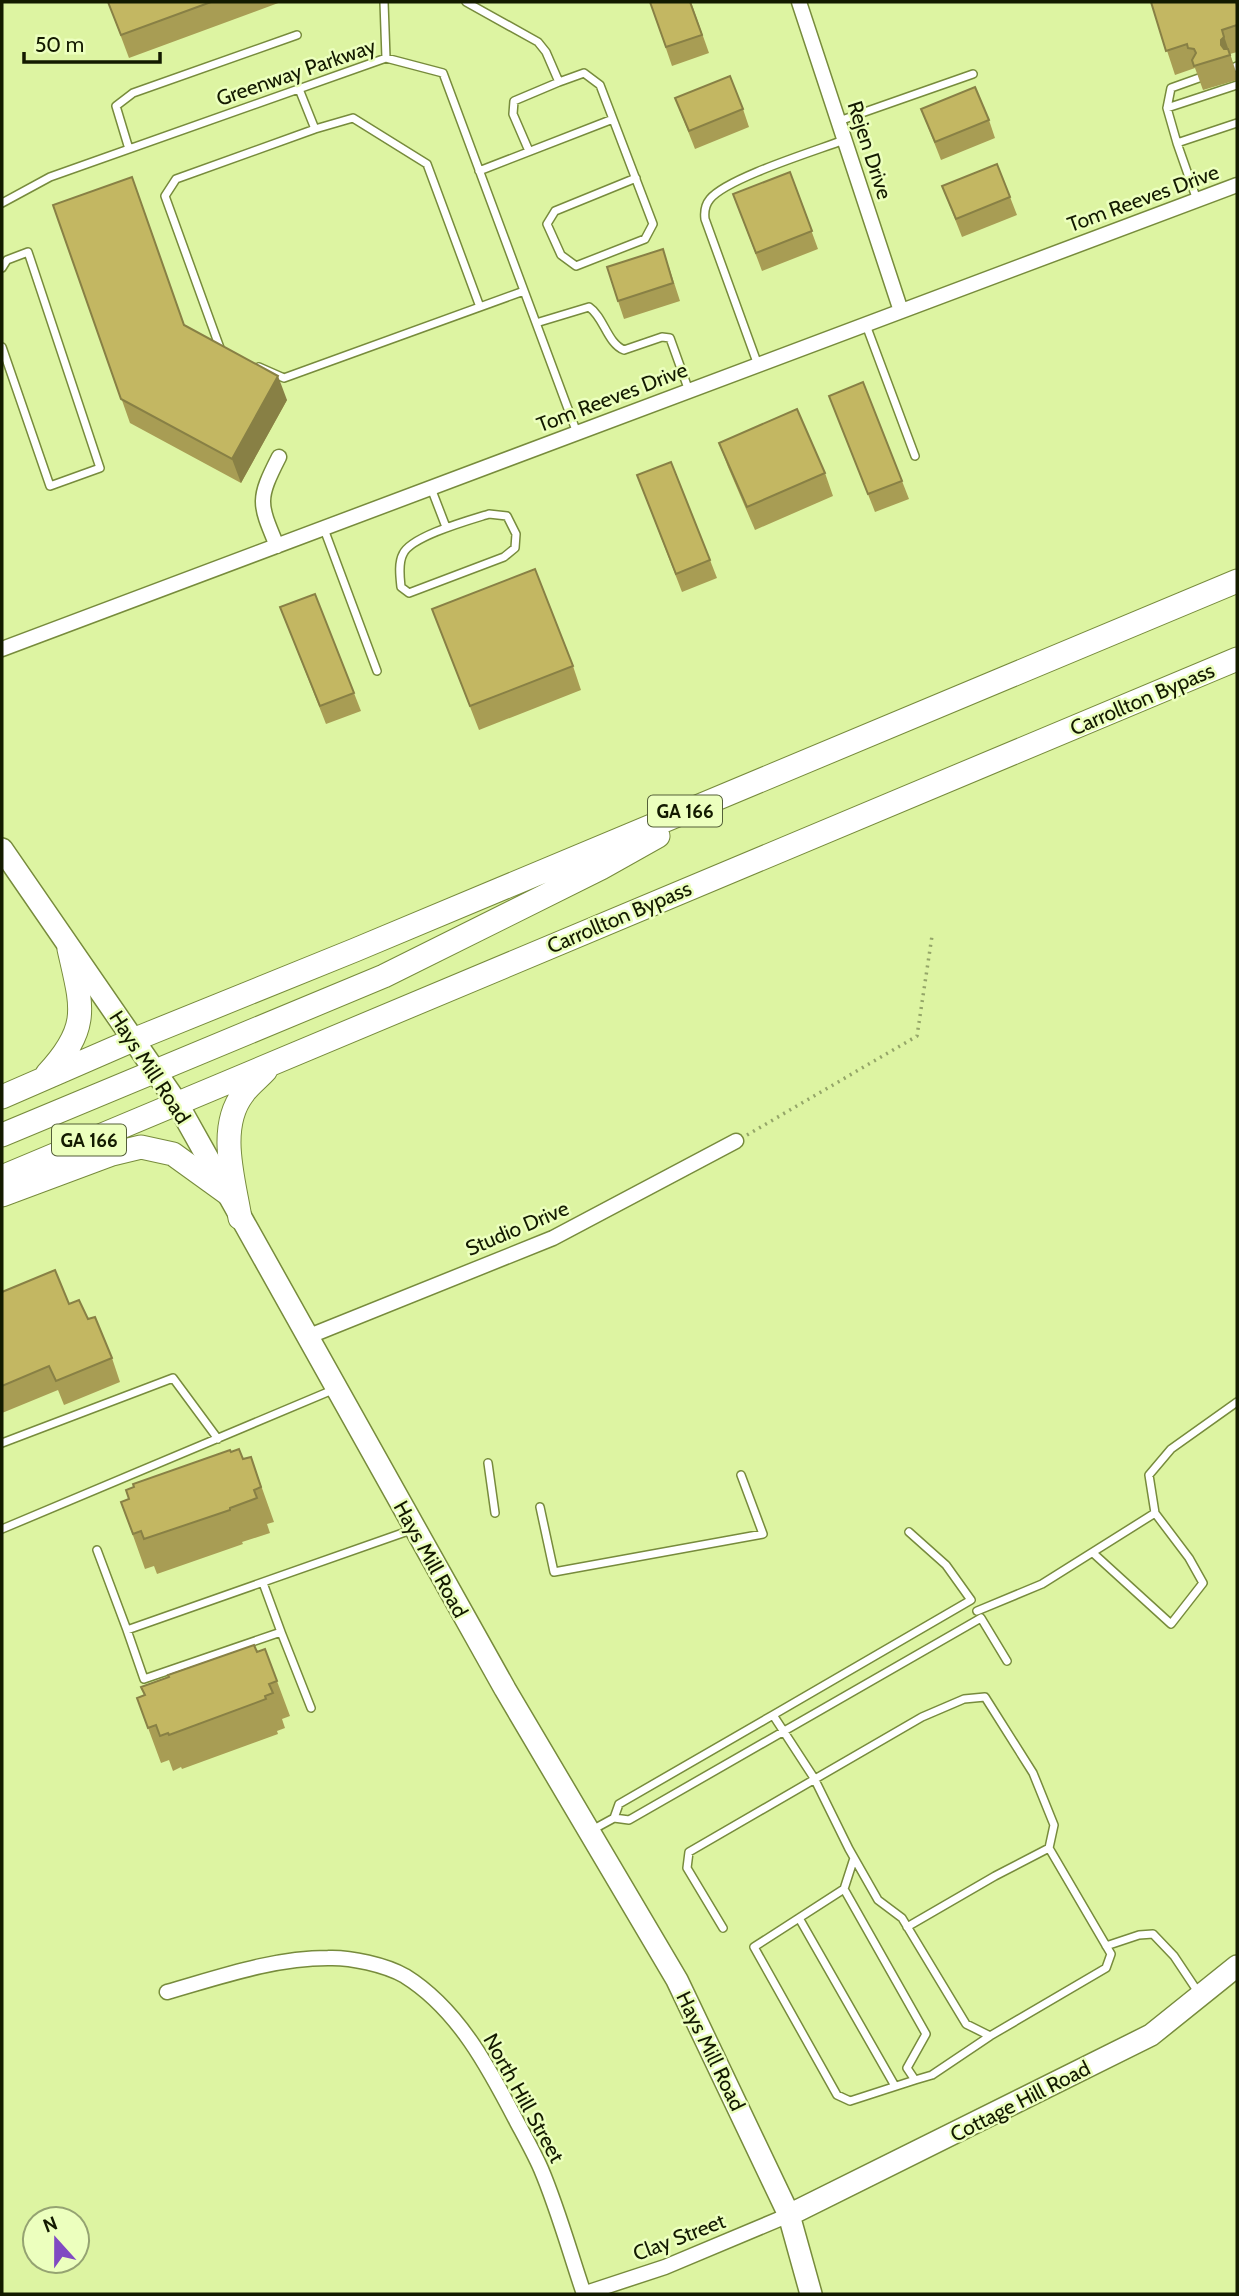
<svg xmlns="http://www.w3.org/2000/svg" width="1239" height="2296" font-family="Cabin,sans-serif">
	<rect width="100%" height="100%" fill="#ddf4a2"/>
	<g fill="none" stroke-linecap="round" stroke-linejoin="round">
		<defs>
			<path id="lane" d="M384 2 386 58
				M466 2 538 42 546 52 559 82 584 73 600 85 653 224 645 239 576 266 561 255 547 224 555 211 636 178
				M1235 67 1237 66
				M1167 108 1237 85
				M839 121 973 74
				M315 129 353 118 427 164 480 307
				M1177 143 1167 108 1171 88 1199 78
				M129 149 116 106 133 93 297 35
				M529 151 513 114 514 101 559 82
				M479 171 613 119
				M1197 200 1177 143 1237 123
				M2 203 50 177 386 58 443 73 577 433
				M2 268 7 260 28 252 100 468 50 486 2 347
				M536 323 589 307C604 317 607 343 624 350L662 337 670 338 689 391
				M866 325 915 456
				M220 348 165 196 176 179 315 129 299 89
				M758 365 705 219C704 211 705 205 710 199 727 178 815 151 844 140
				M259 367 284 378 524 291
				M431 488 446 527
				M489 514 507 516 516 534 515 548 504 557 409 593 401 587C400 577 398 563 403 554 411 536 470 520 489 514Z
				M324 529 377 671
				M2 1443 173 1378 218 1439
				M488 1463 495 1513
				M540 1507 554 1572 763 1534 741 1475
				M2 1529 335 1389
				M97 1550 127 1630 414 1529
				M1093 1553 1171 1624 1203 1583 1189 1558 1155 1513 1149 1475 1171 1449 1237 1402
				M263 1583 281 1632
				M977 1611 1042 1584 1155 1513
				M127 1630 144 1679 281 1632 311 1708
				M773 1715 971 1600 946 1565 909 1532
				M614 1818 619 1804 773 1715 814 1778 849 1849 878 1900 902 1918 966 2024 990 2036 1106 1968 1111 1954 1049 1848
				M592 1830 614 1818 629 1820 981 1618 1007 1661
				M854 1858 844 1889 926 2034 907 2068 915 2080 932 2075 990 2036
				M844 1889 754 1947 837 2095 850 2101 915 2080
				M799 1918 895 2086
				M723 1928 687 1868 689 1852 922 1717 964 1699 985 1697 1033 1773 1054 1825 1049 1848 995 1876 907 1927
				M1106 1946 1139 1935 1153 1934 1174 1956 1200 1995"/>
			<path id="street" d="M799 2 901 311
				M277 546C259 503 257 500 279 457
				M2 649 1237 185
				M307 1337 553 1238 736 1141
				M167 1992C220 1977 273 1958 328 1958 350 1957 386 1965 405 1976 458 2009 489 2068 517 2122 525 2137 534 2153 541 2169 558 2209 570 2253 584 2294
				M583 2294 665 2267 789 2215"/>
			<path id="secondary" d="M2 849 177 1103 505 1689 677 1980 789 2215 811 2294
				M789 2215 1151 2035 1237 1966"/>
			<path id="primary" d="M47 1074C91 1027 82 1007 69 949
				M2 1097 133 1040 355 950 1237 581
				M2 1135 384 976 601 868 658 836
				M2 1177 1237 659
				M2 1195 112 1154 141 1147 173 1154 227 1193
				M240 1218C234 1180 217 1128 243 1094 249 1085 259 1078 266 1070"/>
		</defs>
		<use href="#lane" stroke="#778b3c" stroke-width="10"/>
		<use href="#street" stroke="#778b3c" stroke-width="17"/>
		<use href="#secondary" stroke="#778b3c" stroke-width="24"/>
		<use href="#primary" stroke="#778b3c" stroke-width="25"/>
		<path stroke="#94a568" stroke-width="3.5" stroke-dasharray="2 5" stroke-linecap="butt" d="M747 1135 917 1036 932 936"/>
		<use href="#lane" stroke="#fff" stroke-width="7"/>
		<use href="#street" stroke="#fff" stroke-width="14"/>
		<use href="#secondary" stroke="#fff" stroke-width="21"/>
		<use href="#primary" stroke="#fff" stroke-width="23"/>
	</g>
	<path fill="#a89d54" d="M108 2H281L129 58Z
		M650 2H691L709 53 672 66Z
		M1151 2H1237V52L1230 54 1237 75V80L1203 90 1195 68 1175 75Z
		M675 98 743 109 749 127 695 149Z
		M921 109 989 120 995 138 941 160Z
		M790 172 818 249 762 271 733 194Z
		M942 186 1010 197 1017 215 962 237Z
		M53 205 185 325 287 400 241 483 130 423Z
		M669 267 680 301 624 319 618 301Z
		M829 396 902 481 909 499 875 512Z
		M719 443 825 473 833 496 755 530 728 467Z
		M637 475 710 560 717 578 682 592Z
		M280 607 354 693 361 711 326 724Z
		M432 609 573 666 581 690 479 730Z
		M2 1292 69 1304 88 1319 112 1358 120 1382 64 1405 58 1390 2 1413Z
		M231 1452 243 1459 251 1457 274 1522 267 1524 270 1533 242 1542 243 1544 157 1574 154 1566 145 1569 121 1502Z
		M265 1649 290 1716 282 1719 285 1728 277 1731 278 1734 182 1769 181 1767 173 1771 169 1760 161 1763 137 1698Z"/>
	<path fill="#888045" d="M1222 30 1237 75 1230 55 1221 45Z
		M278 376 287 400 241 483 232 459Z"/>
	<path fill="#c3b762" stroke="#888045" stroke-width="2" d="M108 2H211L121 35Z
		M650 2H690L702 35 666 47Z
		M1151 2H1236L1237 6V25L1222 30 1224 37 1221 40V45L1224 49H1228L1230 55 1194 66 1192 60 1196 53 1194 49 1188 48 1187 44 1166 51Z
		M730 76 743 109 689 131 675 98Z
		M975 87 989 120 935 142 921 109Z
		M997 164 1010 197 956 219 942 186Z
		M790 172 812 231 756 253 733 194Z
		M132 177 184 325 278 376 232 459 121 399 53 205Z
		M663 249 673 283 618 301 607 267Z
		M863 382 902 481 868 494 829 396Z
		M797 409 825 473 747 507 719 443Z
		M671 462 710 560 676 574 637 475Z
		M535 569 573 666 470 706 432 609Z
		M315 594 354 693 320 706 280 607Z
		M55 1270 69 1304 79 1300 88 1319 95 1317 112 1358 56 1381 49 1366 2 1386V1292Z
		M239 1449 243 1459 251 1457 261 1487 254 1490 257 1498 230 1508V1510L144 1539 141 1531 133 1534 121 1502 129 1499 126 1490 134 1487 133 1484 230 1450 231 1452Z
		M254 1645 257 1652 265 1649 277 1681 269 1684 273 1693 265 1696 266 1699 169 1735 168 1733 160 1736 156 1725 148 1728 137 1698 145 1695 141 1687 169 1677 168 1675Z"/>
	<g text-anchor="middle" dominant-baseline="central" stroke-width="5" stroke-linejoin="round" paint-order="stroke">
		<g fill="#ecffbe" stroke="#545f39" stroke-width="2">
			<rect x="648" y="795.5" width="74" height="31" rx="5"/>
			<rect x="52" y="1124.5" width="74" height="31" rx="5"/>
		</g>
		<g font-size="19" font-weight="bold" fill="#131a00">
			<text x="685" y="811">GA 166</text>
			<text x="89" y="1140">GA 166</text>
		</g>
		<g font-size="21" fill="#131a00" stroke="#ecffbe">
			<text transform="translate(296 72) rotate(-19)">Greenway Parkway</text>
			<text transform="translate(870 150) rotate(72)">Rejen Drive</text>
			<text transform="translate(1143 198) rotate(-20)">Tom Reeves Drive</text>
			<text transform="translate(612 397) rotate(-21)">Tom Reeves Drive</text>
			<text transform="translate(1142 699) rotate(-23)">Carrollton Bypass</text>
			<text transform="translate(619 917) rotate(-23)">Carrollton Bypass</text>
			<text transform="translate(150 1067) rotate(57)">Hays Mill Road</text>
			<text transform="translate(517 1228) rotate(-23)">Studio Drive</text>
			<text transform="translate(431 1559) rotate(61)">Hays Mill Road</text>
			<text transform="translate(711 2051) rotate(64)">Hays Mill Road</text>
			<text transform="translate(524 2098) rotate(61)">North Hill Street</text>
			<text transform="translate(1020 2101) rotate(-27)">Cottage Hill Road</text>
			<text transform="translate(679 2237) rotate(-21)">Clay Street</text>
		</g>
	</g>
	<rect width="1239" height="2296" fill="none" stroke="#131a00" stroke-width="7"/>
	<g transform="translate(56 2240) rotate(339)"><circle r="33" fill="#ecffbe" stroke="#95a372" stroke-width="2"/>
	<path d="M0-5L12 26L0 18L-12 26Z" fill="#804ac2"/>
	<text y="-10" font-size="19" font-weight="bold" text-anchor="middle" fill="#131a00">N</text>
	</g>
	<path d="M24 52v10h136v-10" fill="none" stroke="#131a00" stroke-width="3.5"/>
	<text x="35" y="52" font-size="21" fill="#131a00" stroke="#ecffbe" stroke-width="5" paint-order="stroke">50 m</text>
</svg>
